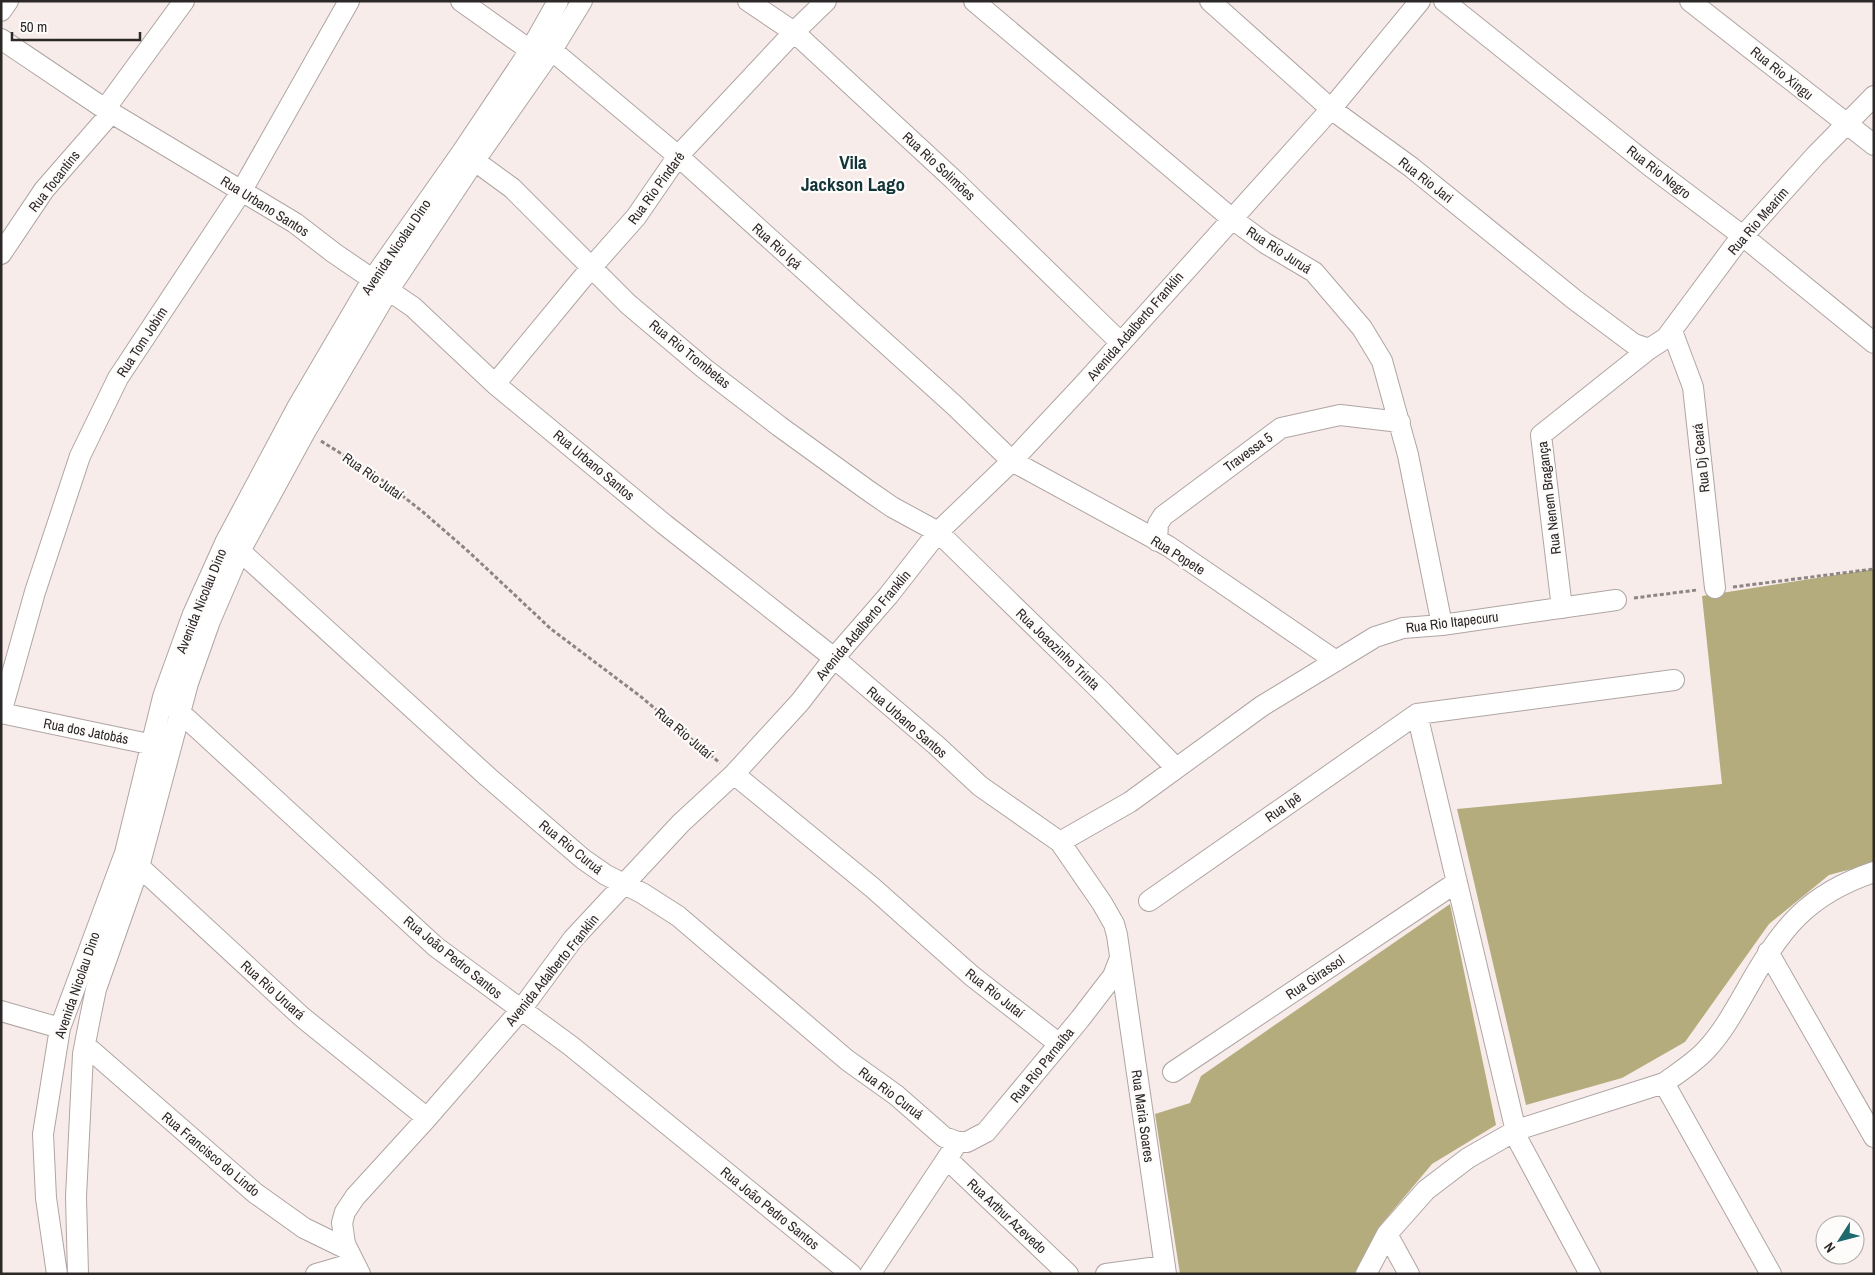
<svg xmlns="http://www.w3.org/2000/svg" width="1875" height="1275" font-family="'Archivo Narrow',sans-serif">
	<rect width="100%" height="100%" fill="#f7ece9"/>
	<path fill="#b4ac7d" d="M1874 569V863L1829 875 1769 924 1685 1042 1622 1078 1526 1105 1457 809 1722 784 1702 596Z
		M1450 904 1496 1125 1432 1164 1379 1227 1354 1274H1180L1155 1114 1190 1103 1201 1076Z"/>
	<g fill="none" stroke-linecap="round" stroke-linejoin="round">
		<defs>
			<path id="street" d="M461 1 541 58
				M748 1 794 32 954 180 1120 342
				M974 1 1231 218 1265 243 1314 272 1362 328 1382 361 1408 455 1442 625
				M1210 1 1331 109 1411 167 1575 300 1634 344 1649 349
				M1444 1 1650 166 1744 237 1874 343
				M1690 1 1874 145
				M1 11 8 1
				M1 39 105 109 295 223 334 253 413 307 495 384 664 524 834 658 936 745 980 786 1060 842 1102 903 1114 924 1117 935 1166 1274
				M542 42 678 156 954 405 1012 461 1168 546 1336 661
				M105 109 184 1
				M464 153 512 188 628 304 705 369 779 426 866 489 892 507 938 532 1102 692 1176 768
				M1 254 44 190 112 112
				M1672 331 1693 387 1715 588
				M495 384 590 269 636 217 678 156 794 32 826 1
				M1157 541 1158 524 1163 516 1281 428 1340 415 1400 422
				M240 551 488 777 583 859 606 875 642 893 678 916 847 1060 896 1095 944 1137 958 1142H967L986 1132 1080 1019 1113 976 1120 958
				M1562 608 1541 435 1649 349 1666 338 1735 245 1815 156 1874 96
				M172 705 436 947 571 1046 851 1274
				M1 713 35 592 80 456 118 378 241 192 349 1
				M1 713 163 747
				M1417 714 1518 1140 1590 1274
				M734 774 873 888 972 976 1058 1043
				M1060 842 1130 802 1262 706 1375 637 1403 628 1442 625 1616 600
				M130 858 302 1017 427 1118
				M1149 901 1417 714 1674 680
				M1768 952 1874 1137
				M1 1011 60 1028
				M85 1045 255 1193 304 1228 347 1249
				M1173 1072 1457 882
				M1664 1083 1771 1274
				M947 1159 1068 1274
				M1387 1234 1409 1274
				M57 1274 46 1198 43 1134 60 1028 125 853 163 697 193 614 225 543 298 406 372 280 462 152 531 49 558 1
				M78 1274 76 1197 83 1054 90 1018 96 989 139 867 188 683 210 621 240 551 305 432 388 291 475 160 552 50 582 1
				M316 1274 354 1263
				M360 1274 345 1244 342 1223 345 1212 355 1197 427 1118 520 1011 573 939 681 823 734 774 800 702 834 658 888 596 938 532 1012 461 1083 385 1331 109 1420 1
				M870 1274 954 1148
				M1106 1274 1165 1266
				M1366 1274 1387 1234 1426 1190 1468 1158 1517 1130 1664 1083C1678 1073 1694 1063 1706 1050 1723 1032 1736 1008 1748 987 1781 928 1808 894 1874 872"/>
		</defs>
		<use href="#street" stroke="#afa5a3" stroke-width="22"/>
		<path stroke="#8c8583" stroke-width="3" stroke-dasharray="4 2.5" stroke-linecap="butt" d="M321 441 377 476 423 512 469 552 551 629 640 696 720 763
			M1733 587 1874 569
			M1634 598 1697 590"/>
		<use href="#street" stroke="#fff" stroke-width="20"/>
	</g>
	<g text-anchor="middle" dominant-baseline="central" stroke-width="4.5" stroke-linejoin="round" paint-order="stroke">
		<g font-size="14" fill="#2c2827" stroke="#fefbfb">
			<text transform="translate(1782 73) rotate(39)">Rua Rio Xingu</text>
			<text transform="translate(939 166) rotate(43)">Rua Rio Solimões</text>
			<text transform="translate(1659 172) rotate(38)">Rua Rio Negro</text>
			<text transform="translate(1426 180) rotate(38)">Rua Rio Jari</text>
			<text transform="translate(54 181) rotate(-52)">Rua Tocantins</text>
			<text transform="translate(656 188) rotate(-54)">Rua Rio Pindaré</text>
			<text transform="translate(265 206) rotate(32)">Rua Urbano Santos</text>
			<text transform="translate(1758 221) rotate(-49)">Rua Rio Mearim</text>
			<text transform="translate(777 246) rotate(42)">Rua Rio Içá</text>
			<text transform="translate(396 247) rotate(-56)">Avenida Nicolau Dino</text>
			<text transform="translate(1279 250) rotate(33)">Rua Rio Juruá</text>
			<text transform="translate(1135 326) rotate(-49)">Avenida Adalberto Franklin</text>
			<text transform="translate(142 342) rotate(-57)">Rua Tom Jobim</text>
			<text transform="translate(690 354) rotate(39)">Rua Rio Trombetas</text>
			<text transform="translate(1248 452) rotate(-36)">Travessa 5</text>
			<text transform="translate(1701 458) rotate(-96)">Rua Dj Ceará</text>
			<text transform="translate(594 465) rotate(40)">Rua Urbano Santos</text>
			<text transform="translate(373 476) rotate(35)">Rua Rio Jutaí</text>
			<text transform="translate(1549 498) rotate(-97)">Rua Nenem Bragança</text>
			<text transform="translate(1178 555) rotate(32)">Rua Popete</text>
			<text transform="translate(201 601) rotate(-68)">Avenida Nicolau Dino</text>
			<text transform="translate(1452 622) rotate(-7)">Rua Rio Itapecuru</text>
			<text transform="translate(863 625) rotate(-50)">Avenida Adalberto Franklin</text>
			<text transform="translate(1058 649) rotate(44)">Rua Joaozinho Trinta</text>
			<text transform="translate(907 722) rotate(41)">Rua Urbano Santos</text>
			<text transform="translate(86 731) rotate(11)">Rua dos Jatobás</text>
			<text transform="translate(684 733) rotate(40)">Rua Rio Jutaí</text>
			<text transform="translate(1283 807) rotate(-35)">Rua Ipê</text>
			<text transform="translate(571 847) rotate(39)">Rua Rio Curuá</text>
			<text transform="translate(453 957) rotate(39)">Rua João Pedro Santos</text>
			<text transform="translate(552 970) rotate(-51)">Avenida Adalberto Franklin</text>
			<text transform="translate(1315 977) rotate(-34)">Rua Girassol</text>
			<text transform="translate(77 985) rotate(-71)">Avenida Nicolau Dino</text>
			<text transform="translate(273 990) rotate(42)">Rua Rio Uruará</text>
			<text transform="translate(995 993) rotate(38)">Rua Rio Jutaí</text>
			<text transform="translate(1042 1065) rotate(-51)">Rua Rio Parnaíba</text>
			<text transform="translate(891 1093) rotate(37)">Rua Rio Curuá</text>
			<text transform="translate(1143 1116) rotate(82)">Rua Maria Soares</text>
			<text transform="translate(211 1154) rotate(40)">Rua Francisco do Lindo</text>
			<text transform="translate(770 1208) rotate(39)">Rua João Pedro Santos</text>
			<text transform="translate(1007 1216) rotate(43)">Rua Arthur Azevedo</text>
		</g>
		<g font-size="19" font-weight="bold" fill="#123538" stroke="#fefbfb">
			<text x="853" y="162">Vila<tspan x="853" dy="22">Jackson Lago</tspan></text>
		</g>
	</g>
	<rect width="1875" height="1275" fill="none" stroke="#2c2827" stroke-width="5"/>
	<g transform="translate(1840 1240) rotate(234)"><circle r="24" fill="#fefbfb" stroke="#aaa7a6"/>
	<path d="M0-4L9 19L0 12L-9 19Z" fill="#1d696e"/>
	<text y="-8" font-size="14" font-weight="bold" text-anchor="middle" fill="#2c2827">N</text>
	</g>
	<path d="M12 32v8h128v-8" fill="none" stroke="#2c2827" stroke-width="2.5"/>
	<text x="20" y="32" font-size="15" fill="#2c2827" stroke="#fefbfb" stroke-width="4" paint-order="stroke">50 m</text>
</svg>
